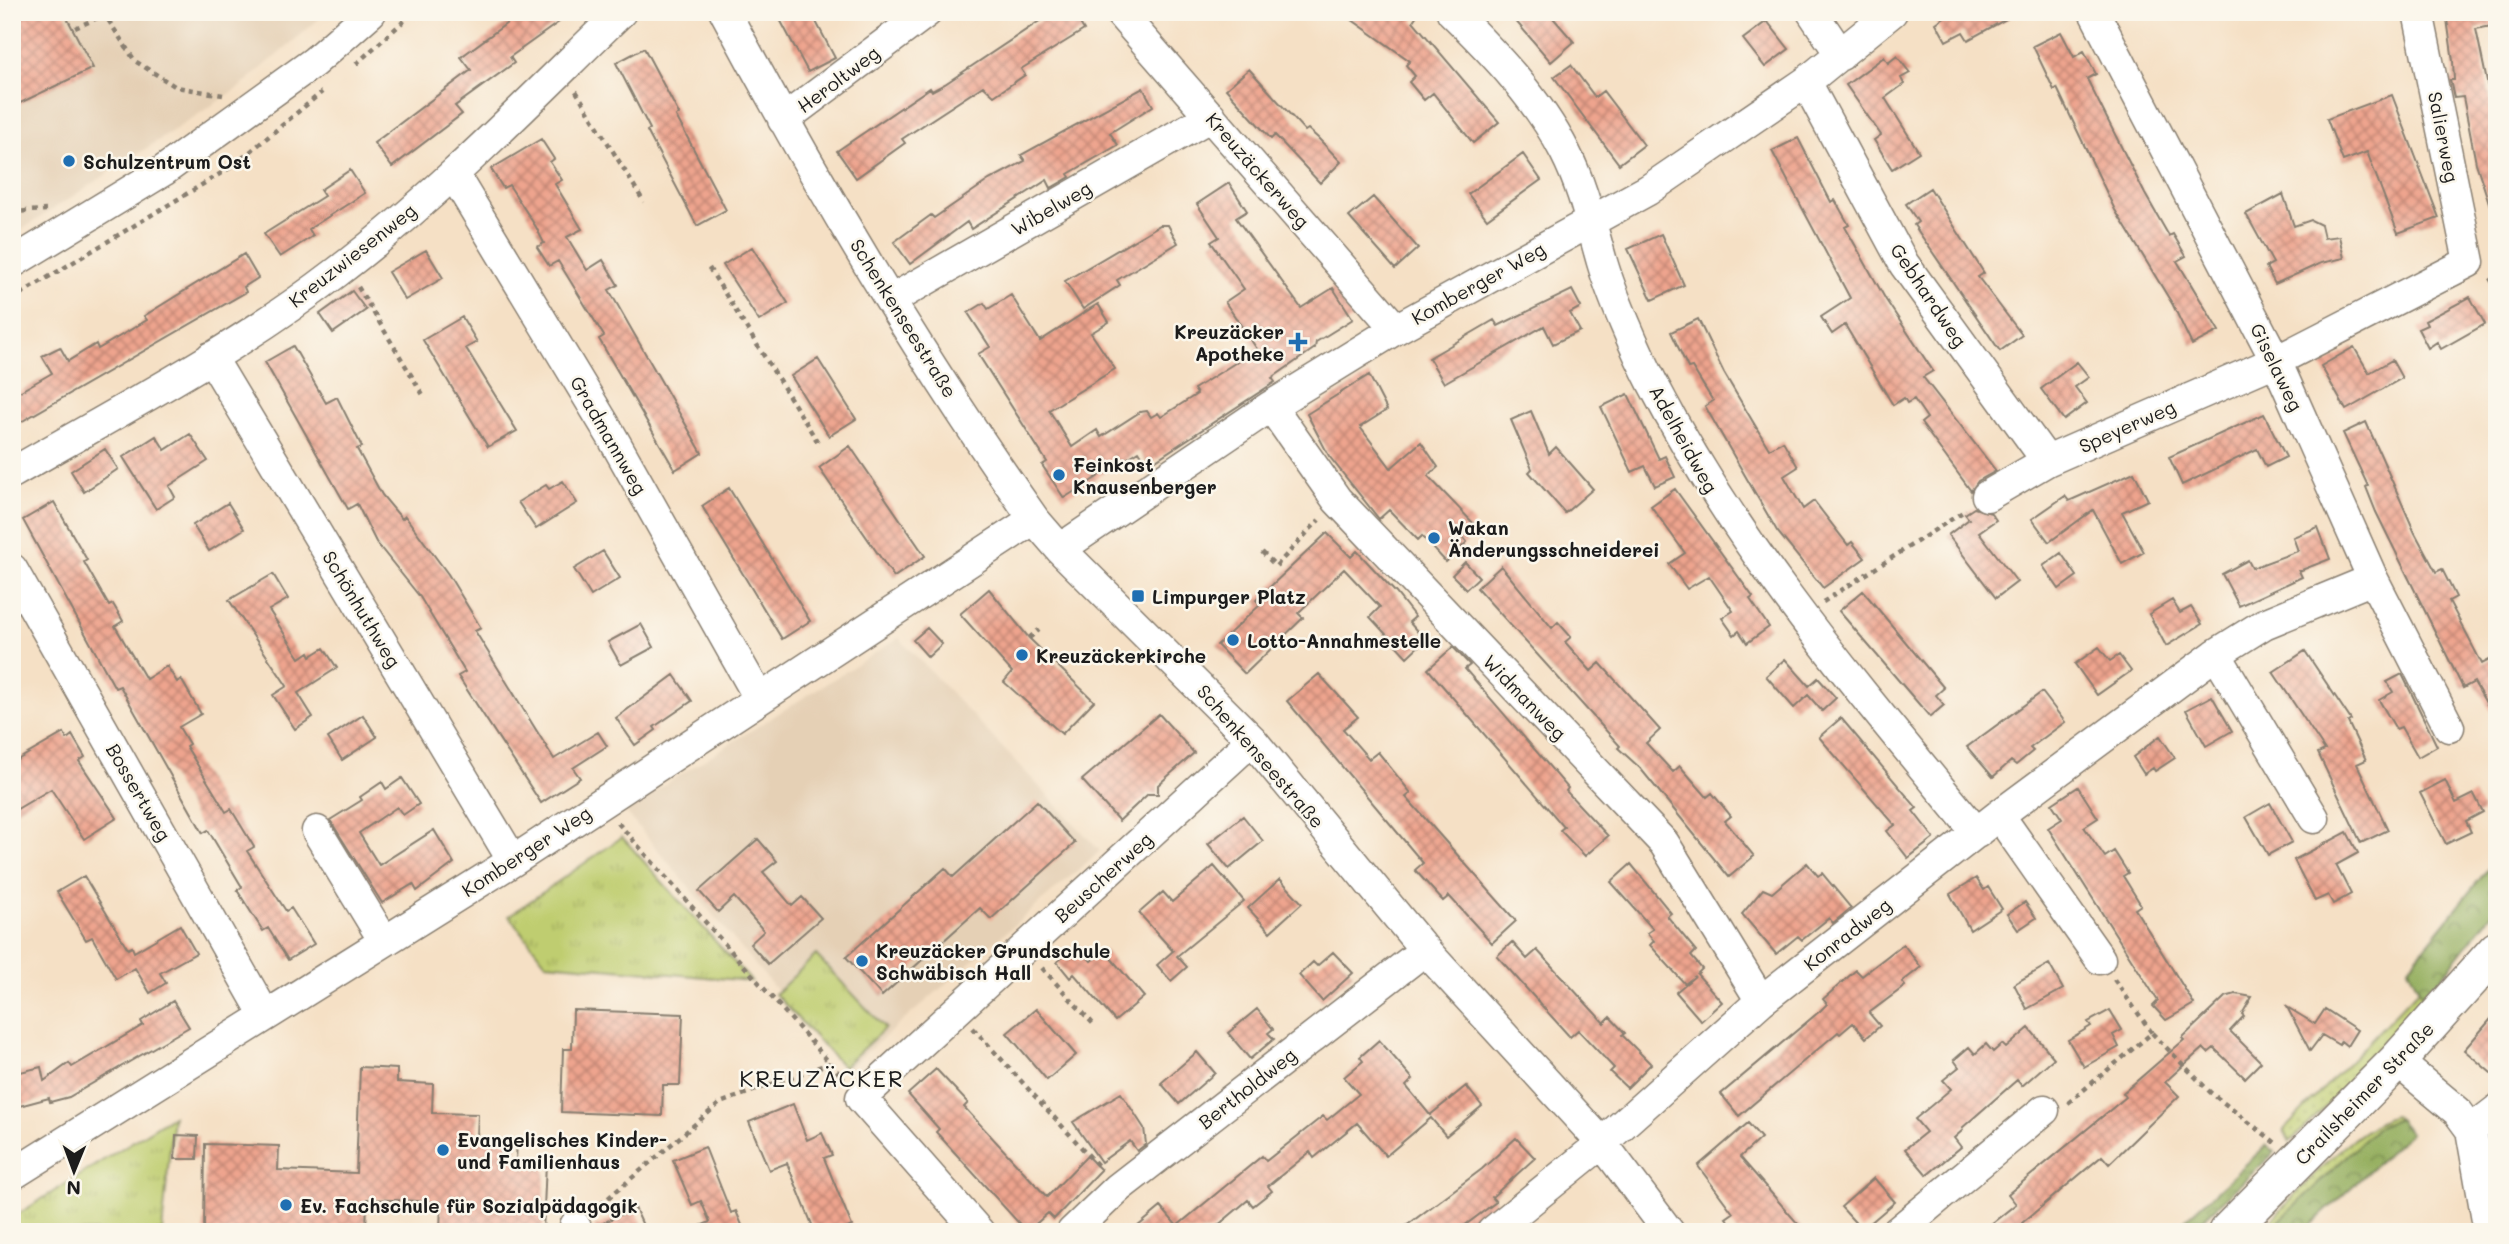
<svg xmlns="http://www.w3.org/2000/svg" width="2509" height="1244" font-family="Mali,sans-serif">
	<defs>
		<pattern id="grass-dots" width="8" height="8" patternUnits="userSpaceOnUse" patternTransform="scale(1.75)"><rect width="8" height="8" fill="#bfcd6f"/><path d="M2 2h.1M6 6h.1" fill="none" stroke="#a4af60" stroke-width="1.8" stroke-linecap="round"/></pattern>
		<pattern id="forest-crowns" width="20" height="18" patternUnits="userSpaceOnUse" patternTransform="scale(1.75)"><rect width="20" height="18" fill="#97b062"/><path d="M2 6a3 3 0 1 1 6 0M12 15a3 3 0 1 1 6 0" fill="none" stroke="#7a8e50"/></pattern>
		<pattern id="park-tufts" width="24" height="20" patternUnits="userSpaceOnUse" patternTransform="scale(1.75)"><rect width="24" height="20" fill="#bfcd6f"/><path d="M3 7l-1-3M5 7V3M7 7l1-3M15 17l-1-3M17 17v-4M19 17l1-3" fill="none" stroke="#a4af60"/></pattern>
		<pattern id="building-cross-hatch" width="8" height="8" patternUnits="userSpaceOnUse" patternTransform="scale(1.75)"><rect width="8" height="8" fill="#eea48e"/><path d="M0 0l8 8M0 8l8-8" fill="none" stroke="#c08573"/></pattern>
	</defs>
	<rect width="100%" height="100%" fill="#fbf7ec"/>
	<filter id="ink" filterUnits="userSpaceOnUse"><feTurbulence type="fractalNoise" baseFrequency=".0143" numOctaves="2"/><feDisplacementMap in="SourceGraphic" scale="14" xChannelSelector="R" yChannelSelector="G"/><feConvolveMatrix kernelMatrix="1 2 1 2 8 2 1 2 1" color-interpolation-filters="sRGB"/></filter>
	<filter id="wash" filterUnits="userSpaceOnUse"><feTurbulence type="fractalNoise" baseFrequency=".00686" numOctaves="4" result="noise"/><feDisplacementMap in="SourceGraphic" scale="28" xChannelSelector="R" yChannelSelector="G"/><feGaussianBlur stdDeviation="1.57" result="paint"/><feColorMatrix in="noise" values="0 0 0 0 0 0 0 0 0 0 0 0 0 0 0 0 0 1.4 0 .05"/><feComposite in="paint" operator="in"/></filter>
	<g filter="url(#wash)">
		<rect width="100%" height="100%" fill="#f5e0c5"/>
		<path fill="#e5d0b5" d="M12 12H327L240 87 12 236Z
			M899 638 1100 851 845 1071 624 810Z"/>
		<path fill="url(#grass-dots)" stroke="#6e7446" stroke-width="2" d="M2419 989 2424 1000 2352 1081 2290 1142 2284 1130Z
			M2393 1116 2398 1119 2376 1128 2268 1232H2260C2297 1195 2344 1134 2393 1116Z"/>
		<path fill="url(#forest-crowns)" stroke="#5a663f" stroke-width="2" d="M2497 852V907L2424 1000 2408 968 2488 869Z
			M2398 1119 2410 1133 2303 1232H2268L2376 1128Z
			M2267 1145 2275 1152 2189 1232H2172Z"/>
		<path fill="url(#park-tufts)" stroke="#6e7446" stroke-width="2" d="M622 837 751 981 546 963 509 916Z
			M816 955 885 1028 843 1067 775 994Z
			M173 1116 162 1232H12V1218Z"/>
		<g id="blocks">
			<path fill="url(#building-cross-hatch)" d="M12 12H64L93 68 12 107Z
				M522 12H573L510 57 514 63 455 106 462 114 392 167 374 143 471 70 461 57Z
				M776 12H811L835 58 808 72Z
				M1053 12H1073L1084 30 1021 69 1025 75 994 96 983 86 902 139 905 143 856 178 837 151 930 88 932 91 945 84Z
				M1341 12H1419L1413 21 1499 122 1473 143 1433 93 1424 100 1409 82 1415 76 1406 65 1410 61Z
				M1508 12H1548L1574 42 1551 62Z
				M1952 12H2019L1968 40 1963 32 1946 41 1936 23Z
				M2446 12H2497V25L2476 29 2497 130V214L2493 215 2476 163 2463 97 2454 98 2450 80H2454L2453 61Z
				M1767 21 1789 49 1765 67 1743 39Z
				M2061 32 2074 57 2084 51 2096 74 2087 79 2145 194 2169 236 2173 234 2186 256 2177 261 2219 331 2192 345 2173 305 2115 210 2057 88 2054 90 2033 46Z
				M644 48 679 114 676 116 726 210 697 226 647 131 650 129 616 63Z
				M1897 56 1910 73 1901 78 1904 84 1885 98 1919 152 1892 169 1874 140 1881 135 1846 85 1884 57 1888 63Z
				M1571 65 1595 97 1603 91 1644 145 1619 164 1554 77Z
				M1249 69 1305 131 1308 129 1318 138 1341 162 1320 183 1275 135 1271 139 1226 89Z
				M1143 88 1153 106 1110 133 1118 145 1068 174 1070 177 1051 188 1047 180 971 229 967 222 910 264 894 242 931 215 934 218 989 180 1025 161 1021 155Z
				M2392 95 2439 218 2398 233 2367 152 2343 161 2327 119Z
				M1798 138 1831 202 1835 200 1849 225 1845 227 1886 300 1933 371 1923 377 1996 471 1978 481 1971 491 1921 423 1927 418 1914 399 1907 403 1904 398 1893 405 1845 325 1832 334 1821 317 1850 298 1772 151Z
				M541 139 554 159 550 162 562 180 555 184 582 229 567 237 587 270 603 260 618 285 609 290 702 453 675 470 599 339 604 336 558 261 549 266 537 247 544 243 536 227 509 185 503 188 491 169Z
				M1523 154 1541 180 1487 219 1468 194Z
				M350 170 365 193 309 229 313 236 280 257 264 234 324 196 320 190Z
				M1229 183 1247 211 1236 218 1301 308 1333 288 1353 319 1316 342 1315 348 1272 378 1275 382 1148 465 1139 451 1064 498 1042 465 1047 462 978 354 990 347 968 313 984 303 988 309 1011 295 1040 341 1098 304 1109 322 1091 333 1115 369 1049 410 1072 447 1097 430 1101 437 1140 412 1147 411 1151 417 1158 413 1161 417 1197 394 1194 389 1257 349 1225 302 1244 289 1211 242 1219 237 1197 204Z
				M1930 188 1984 273 1978 277 2022 335 2000 351 1914 225 1918 222 1906 204Z
				M2283 194 2294 226 2311 220 2321 225 2324 238 2339 236 2344 258 2321 263 2275 284 2266 267 2273 263 2246 214Z
				M1373 197 1418 248 1395 269 1349 217Z
				M1160 225H1168L1178 243 1117 280 1120 285 1083 309 1065 281Z
				M1661 234 1684 285 1652 300 1628 249Z
				M752 247 788 303 759 321 723 265Z
				M426 250 443 278 405 300 388 272Z
				M244 254 258 278 244 287 246 292 12 427V396L52 373 42 356 60 347 68 361 96 344 98 349 147 320 144 316Z
				M1572 290 1581 307 1570 313 1580 331 1553 344 1544 326 1444 383 1429 358 1494 320 1498 326Z
				M352 291 366 310 333 333 320 314Z
				M2470 297 2485 324 2441 349 2437 342 2428 348 2418 329 2427 325 2425 321Z
				M462 317 477 342 466 348 517 431 488 447 423 340Z
				M1698 319 1724 373 1769 449 1783 441 1798 467 1784 476 1803 509 1814 501 1848 545 1852 542 1865 558 1823 588 1777 531 1705 406 1713 401 1692 367 1688 368 1671 332Z
				M293 346 326 403 337 397 362 447 357 449 382 495 402 519 405 516 448 574 481 628 475 631 554 759 598 732 607 746 573 768 580 778 541 803 458 676 465 672 420 597 376 542 357 504 348 509 265 362Z
				M2354 347 2369 373 2392 360 2402 378 2346 410 2321 366Z
				M818 359 856 419 829 436 791 376Z
				M2077 362 2089 377 2075 387 2087 403 2064 420 2041 389Z
				M1369 375 1387 410 1360 427 1391 468 1421 442 1438 467 1428 476 1474 524 1462 536 1467 542 1446 562 1422 536 1418 540 1389 510 1379 519 1329 456 1307 414Z
				M1628 394 1659 459 1665 456 1675 477 1655 486 1645 466 1632 472 1601 407Z
				M1531 411 1549 454 1556 447 1593 489 1565 513 1529 472 1532 469 1511 420Z
				M2264 414 2286 457 2266 467 2257 449 2182 485 2169 457Z
				M2366 422 2415 533 2436 572 2442 569 2456 597 2449 601 2482 664 2497 656V722L2474 682 2463 688 2376 512 2366 487 2368 486 2343 433Z
				M190 434 208 461 169 486 175 497 156 509 123 457 156 436 165 450Z
				M850 446 925 556 894 577 819 468Z
				M105 449 118 469 84 492 71 471Z
				M2134 472 2148 500 2122 512 2144 552 2122 564 2093 510 2049 542 2032 519 2065 496 2069 501Z
				M563 481 577 503 536 529 518 502 546 485 549 489Z
				M729 488 810 621 782 639 702 506Z
				M1675 489 1753 597 1750 599 1769 627 1747 643 1739 631 1734 635 1722 618 1733 611 1709 576 1687 589 1669 564 1685 553 1651 506Z
				M54 502 87 560 84 562 109 606 113 604 123 621 115 626 146 679 167 666 177 682 181 679 201 714 179 727 189 744 186 746 226 812 231 809 254 847 247 851 286 911 291 908 314 944 288 960 268 928 263 931 237 890 242 887 208 830 203 833 120 686 115 688 23 520Z
				M228 503 244 529 209 551 193 525Z
				M1974 508 1991 513 1996 520 1979 532 2017 582 1996 598 1948 535 1969 519 1965 514Z
				M2318 527 2330 559 2299 571 2302 577 2239 606 2222 574 2248 560 2252 568 2298 551 2293 537Z
				M1327 533 1351 557 1357 551 1396 593 1415 617 1409 622 1425 640 1407 657 1370 617 1380 607 1344 569 1298 613 1303 618 1245 674 1217 645 1260 605 1256 600Z
				M603 551 620 578 591 596 574 569Z
				M2061 553 2077 576 2059 589 2043 566Z
				M1465 562 1479 577 1466 589 1452 575Z
				M1501 566 1552 628 1558 622 1571 637 1565 642 1591 671 1600 663 1660 730 1646 743 1673 772 1680 766 1707 797 1712 793 1731 816 1725 821 1754 856 1729 877 1640 768 1618 748 1620 746 1477 588Z
				M273 574 288 599 269 610 300 658 309 652 311 656 324 648 337 668 298 693 313 717 295 729 273 695 287 686 229 600Z
				M989 589 1029 638 1094 701 1062 734 1004 682 1012 672 960 614Z
				M1863 591 1944 688 1936 695 1944 705 1930 717 1839 611Z
				M2172 600 2180 613 2191 607 2202 624 2166 646 2149 614Z
				M641 624 654 647 621 665 608 642Z
				M927 628 942 644 928 657 913 640Z
				M1453 647 1470 665 1465 669 1568 788 1566 791 1608 836 1585 856 1560 830 1564 827 1428 669Z
				M2099 647 2110 661 2119 655 2131 671 2097 695 2075 664Z
				M2305 651 2351 720 2348 722 2366 760 2357 764 2388 830 2361 843 2318 753 2325 750 2273 672Z
				M1785 659 1809 686 1818 678 1836 698 1822 711 1808 695 1794 708 1766 676Z
				M1319 674 1358 717 1343 729 1369 759 1378 752 1411 793 1406 797 1516 921 1492 943 1449 896 1443 901 1415 870 1423 863 1287 701Z
				M2402 674 2437 746 2418 757 2401 727 2396 729 2379 700 2393 692 2387 682Z
				M674 675 692 701 654 727 656 730 635 745 616 718Z
				M2042 692 2065 722 2030 748 2033 751 2016 765 2011 761 1993 777 1967 747Z
				M2212 696 2232 731 2206 746 2186 710Z
				M1159 714 1194 753 1158 785V794H1148L1119 821 1082 780Z
				M363 715 377 737 342 760 328 738Z
				M1841 718 1917 808 1913 811 1934 838 1908 858 1887 831 1895 825 1819 737Z
				M64 733 67 739 72 735 85 757 79 761 117 818 84 839 51 789 12 812V763Z
				M2160 736 2175 758 2155 771 2153 768 2144 774 2133 757Z
				M402 778 419 804 403 815 397 807 359 833 379 865 434 830 454 863 417 891 413 884 382 903 330 820 362 800 360 797 382 782 386 789Z
				M2445 780 2456 803 2474 794 2483 812 2466 821 2471 832 2446 844 2420 793Z
				M2078 787 2098 818 2084 827 2105 857 2114 851 2128 873 2123 876 2141 905 2135 909 2194 1004 2166 1020 2153 1006 2158 1001 2048 828 2062 819 2052 804Z
				M1037 801 1075 843 991 919 980 908 882 996 846 957 945 868 953 877Z
				M2270 803 2292 842 2268 855 2246 817Z
				M1243 816 1263 841 1229 869 1208 844Z
				M2347 832 2358 853 2336 865 2351 894 2333 904 2328 895 2315 901 2294 860Z
				M758 839 777 861 763 872 792 906 802 897 821 918 768 964 750 944 764 931 734 897 718 912 699 891Z
				M1807 863 1818 876 1822 873 1851 908 1833 923 1829 918 1802 940 1798 936 1776 954 1742 914 1763 889 1772 893Z
				M1631 864 1671 913 1667 916 1696 951 1691 956 1702 969 1697 974 1722 1002 1701 1021 1676 992 1695 976 1685 984 1650 945 1654 941 1647 933 1653 929 1611 882Z
				M1214 866 1244 901 1177 956 1187 967 1171 981 1157 965 1173 951 1139 913 1163 892 1172 902Z
				M84 876 128 949 132 947 134 952 180 925 196 953 160 973 166 983 150 993 135 968 116 979 92 937 86 940 57 892Z
				M1976 878 1984 890 1988 887 2002 909 1970 930 1950 894Z
				M1280 879 1302 903 1270 932 1248 908Z
				M2025 902 2036 918 2018 930 2007 914Z
				M1512 942 1527 959 1537 950 1604 1023 1610 1017 1625 1033 1622 1035 1651 1064 1627 1088 1610 1072 1614 1068 1578 1030 1570 1037 1497 956Z
				M1903 944 1921 967 1902 982 1905 986 1869 1013 1880 1026 1866 1038 1853 1023 1840 1034 1838 1032 1739 1116 1721 1094 1820 1011 1827 1004 1823 999 1856 970 1862 976Z
				M1077 945 1091 961 1104 950 1144 997 1115 1021 1074 974 1070 978 1057 962Z
				M1333 952 1353 973 1322 1001 1299 975 1313 962 1317 966Z
				M2049 964 2063 989 2027 1009 2014 984Z
				M2236 994 2252 997 2242 1014 2244 1016 2230 1031 2261 1062 2245 1078 2214 1048 2208 1053 2203 1048 2165 1082 2179 1096 2109 1164 2102 1156 2022 1223 2029 1232H1981L2016 1204 2008 1194 2126 1097 2123 1093 2184 1040 2182 1038 2225 997Z
				M173 1001 189 1027 69 1097 50 1102 49 1098 12 1108V1074L41 1067 44 1081 69 1063 72 1067 143 1025 141 1021Z
				M2287 1007 2315 1024 2325 1009 2357 1030 2347 1046 2341 1041 2339 1045 2322 1035 2310 1051Z
				M1036 1009 1076 1055 1047 1080 1007 1033Z
				M1257 1009 1273 1029 1268 1033 1274 1039 1250 1059 1228 1033Z
				M573 1010 683 1014 680 1085H663L662 1116 561 1112 563 1049H572Z
				M2110 1010 2122 1030 2113 1035 2119 1047 2084 1067 2068 1040 2091 1026 2088 1022Z
				M2497 1012V1078L2464 1050Z
				M2029 1028 2054 1058 2022 1086 2017 1080 1962 1128 1963 1130 1954 1138 1961 1147 1927 1175 1905 1149 1926 1132 1915 1119 1951 1089 1943 1080 1959 1067 1954 1060 1969 1047 1975 1054 1986 1044 1993 1052 2002 1044 2006 1048Z
				M1379 1040 1413 1079 1406 1086 1430 1115 1466 1086 1482 1106 1446 1136 1431 1118 1386 1156 1357 1123 1314 1158 1310 1152 1268 1186 1272 1191 1253 1206 1248 1200 1210 1232H1131L1161 1207 1177 1226 1262 1156 1266 1161 1323 1116 1327 1120 1359 1094 1344 1077 1363 1061 1360 1057Z
				M1197 1052 1215 1073 1179 1104 1161 1083Z
				M360 1067 397 1069V1082L433 1084 432 1113 478 1114 477 1138 517 1140 516 1161 546 1162 543 1232H440L441 1202 367 1199 366 1232H204L205 1144 279 1146 278 1170 356 1173Z
				M936 1069 968 1103 964 1107 1047 1197 1087 1156 1101 1170 1054 1219 1048 1213 1027 1232 936 1132 939 1129 908 1094Z
				M1121 1093 1144 1128 1146 1144 1137 1151 1130 1141 1101 1162 1073 1122Z
				M793 1104 807 1140 822 1133 832 1155 824 1158 852 1226 839 1232H815L787 1163 769 1170 749 1122Z
				M1748 1123 1761 1138 1740 1157 1805 1232H1737L1726 1218 1733 1213 1698 1166Z
				M176 1135 198 1136 197 1159H175Z
				M1516 1138 1535 1158 1492 1197 1496 1202 1456 1232H1398L1482 1169Z
				M705 1147 731 1213 736 1211 745 1232H686L710 1222 701 1201 692 1205 673 1160Z
				M1874 1178 1895 1202 1862 1230 1841 1207Z
				M635 1208 646 1232H595L594 1227Z"/>
		</g>
	</g>
	<g filter="url(#ink)">
		<use href="#blocks" fill-opacity="0" stroke="#887e70" stroke-width="2"/>
		<g fill="none" stroke-linecap="round" stroke-linejoin="round">
			<defs>
				<path id="minor" d="M725 12C818 186 920 358 1034 519L1060 549 1252 740 1425 950 1602 1143 1669 1232
					M1119 12 1396 329
					M1452 12C1494 53 1538 99 1565 152 1583 187 1591 224 1602 262 1612 296 1636 351 1653 384 1740 552 1858 688 1977 833
					M1812 12 1841 55
					M2094 12 2276 361 2373 579 2449 727
					M1806 82 1904 264 2047 461
					M783 120 927 12
					M454 175 611 435 759 698
					M12 263 163 171 314 62 371 12
					M891 300 1211 116
					M211 357 513 861
					M1271 406 1337 500 1664 843 1761 1001
					M12 473C121 410 236 350 336 273 439 195 528 102 621 12
					M1987 496 2047 461 2276 361 2469 262 2418 12
					M1060 549 1271 406 1396 329 1648 190 1806 82 1892 12
					M12 569 265 1015
					M2216 654 2314 818
					M1999 815 2100 959
					M317 831 384 941
					M2397 1061 2457 1111 2471 1130 2489 1232
					M2471 1130 2497 1110
					M12 1175 513 861 1034 519
					M575 1226 578 1232
					M979 1232 861 1098 1252 740
					M1072 1232 1118 1188 1425 950
					M1492 1232 1602 1143 1761 1001 1999 815 2216 654 2264 624 2373 579
					M1897 1232 2044 1110"/>
				<path id="major" d="M2227 1232 2397 1061 2497 950"/>
			</defs>
			<use href="#minor" stroke="#887e70" stroke-width="33"/>
			<use href="#major" stroke="#887e70" stroke-width="40"/>
			<path stroke="#887e70" stroke-width="4.5" stroke-dasharray="5 5" stroke-linecap="butt" d="M103 12 135 61 176 87 223 95
				M75 28 104 15
				M356 64 414 12
				M576 91 644 202
				M12 212 46 210
				M709 268 819 444
				M2490 278 2497 289
				M358 287 425 398
				M12 299 233 166 322 92
				M1262 552 1276 566 1319 520
				M1823 602 1966 510
				M1029 638 1039 630
				M618 823 844 1079
				M1042 968 1096 1027
				M973 1028 1101 1169
				M2152 1033 2211 1093 2277 1144
				M2068 1103 2152 1033 2113 978
				M593 1211 720 1103 830 1063"/>
			<use href="#minor" stroke="#fff" stroke-width="30"/>
			<use href="#major" stroke="#fff" stroke-width="37"/>
		</g>
	</g>
	<g fill="#1f6fb2" stroke="#fbf7ec" stroke-width="2.5">
		<circle cx="69" cy="161" r="7"/>
		<path d="M1294.5 331.5h7v7h7v7h-7v7h-7v-7h-7v-7h7z"/>
		<circle cx="1059" cy="475" r="7"/>
		<circle cx="1434" cy="538" r="7"/>
		<rect x="1131" y="589" width="14" height="14" rx="3.5"/>
		<circle cx="1233" cy="640" r="7"/>
		<circle cx="1022" cy="655" r="7"/>
		<circle cx="862" cy="961" r="7"/>
		<circle cx="443" cy="1150" r="7"/>
		<circle cx="286" cy="1205" r="7"/>
	</g>
	<g text-anchor="middle" dominant-baseline="central" stroke-width="5" stroke-linejoin="round" paint-order="stroke">
		<g font-size="19" fill="#1c1c1c" stroke="#fbf7ec">
			<text transform="translate(838 79) rotate(-37)">Heroltweg</text>
			<text transform="translate(2444 137) rotate(79)">Salierweg</text>
			<text transform="translate(1258 170) rotate(49)">Kreuzäckerweg</text>
			<text transform="translate(1051 208) rotate(-30)">Wibelweg</text>
			<text transform="translate(352 255) rotate(-38)">Kreuzwiesenweg</text>
			<text transform="translate(1478 283) rotate(-29)">Komberger Weg</text>
			<text transform="translate(1929 295) rotate(56)">Gebhardweg</text>
			<text transform="translate(904 318) rotate(58)">Schenkenseestraße</text>
			<text transform="translate(2277 367) rotate(64)">Giselaweg</text>
			<text transform="translate(2127 426) rotate(-24)">Speyerweg</text>
			<text transform="translate(609 435) rotate(60)">Gradmannweg</text>
			<text transform="translate(1684 439) rotate(61)">Adelheidweg</text>
			<text transform="translate(362 609) rotate(59)">Schönhuthweg</text>
			<text transform="translate(1525 697) rotate(46)">Widmanweg</text>
			<text transform="translate(1261 756) rotate(49)">Schenkenseestraße</text>
			<text transform="translate(139 792) rotate(60)">Bossertweg</text>
			<text transform="translate(526 851) rotate(-33)">Komberger Weg</text>
			<text transform="translate(1103 877) rotate(-42)">Beuscherweg</text>
			<text transform="translate(1847 934) rotate(-38)">Konradweg</text>
			<text transform="translate(1247 1088) rotate(-38)">Bertholdweg</text>
			<text transform="translate(2364 1093) rotate(-46)">Crailsheimer Straße</text>
		</g>
		<g font-size="19" font-weight="bold" fill="#1c1c1c" stroke="#fbf7ec" text-anchor="start">
			<text x="83" y="161">Schulzentrum Ost</text>
			<text x="1284" y="331" text-anchor="end">Kreuzäcker<tspan x="1284" dy="22">Apotheke</tspan></text>
			<text x="1073" y="464">Feinkost<tspan x="1073" dy="22">Knausenberger</tspan></text>
			<text x="1448" y="527">Wakan<tspan x="1448" dy="22">Änderungsschneiderei</tspan></text>
			<text x="1152" y="596">Limpurger Platz</text>
			<text x="1247" y="640">Lotto-Annahmestelle</text>
			<text x="1036" y="655">Kreuzäckerkirche</text>
			<text x="876" y="950">Kreuzäcker Grundschule<tspan x="876" dy="22">Schwäbisch Hall</tspan></text>
			<text x="457" y="1139">Evangelisches Kinder-<tspan x="457" dy="22">und Familienhaus</tspan></text>
			<text x="300" y="1205">Ev. Fachschule für Sozialpädagogik</text>
		</g>
		<g font-size="23" letter-spacing="2" fill="#1c1c1c" stroke="#fbf7ec">
			<text x="822" y="1078">KREUZÄCKER</text>
		</g>
	</g>
	<rect width="2509" height="1244" fill="none" stroke="#fbf7ec" stroke-width="42"/>
	<g transform="translate(74 1171) rotate(181)" stroke="#fbf7ec" stroke-width="5" paint-order="stroke">
	<path d="M0-5L12 26L0 18L-12 26Z" fill="#1c1c1c"/>
	<text y="-10" font-size="19" font-weight="bold" text-anchor="middle" fill="#1c1c1c">N</text>
	</g>
</svg>
